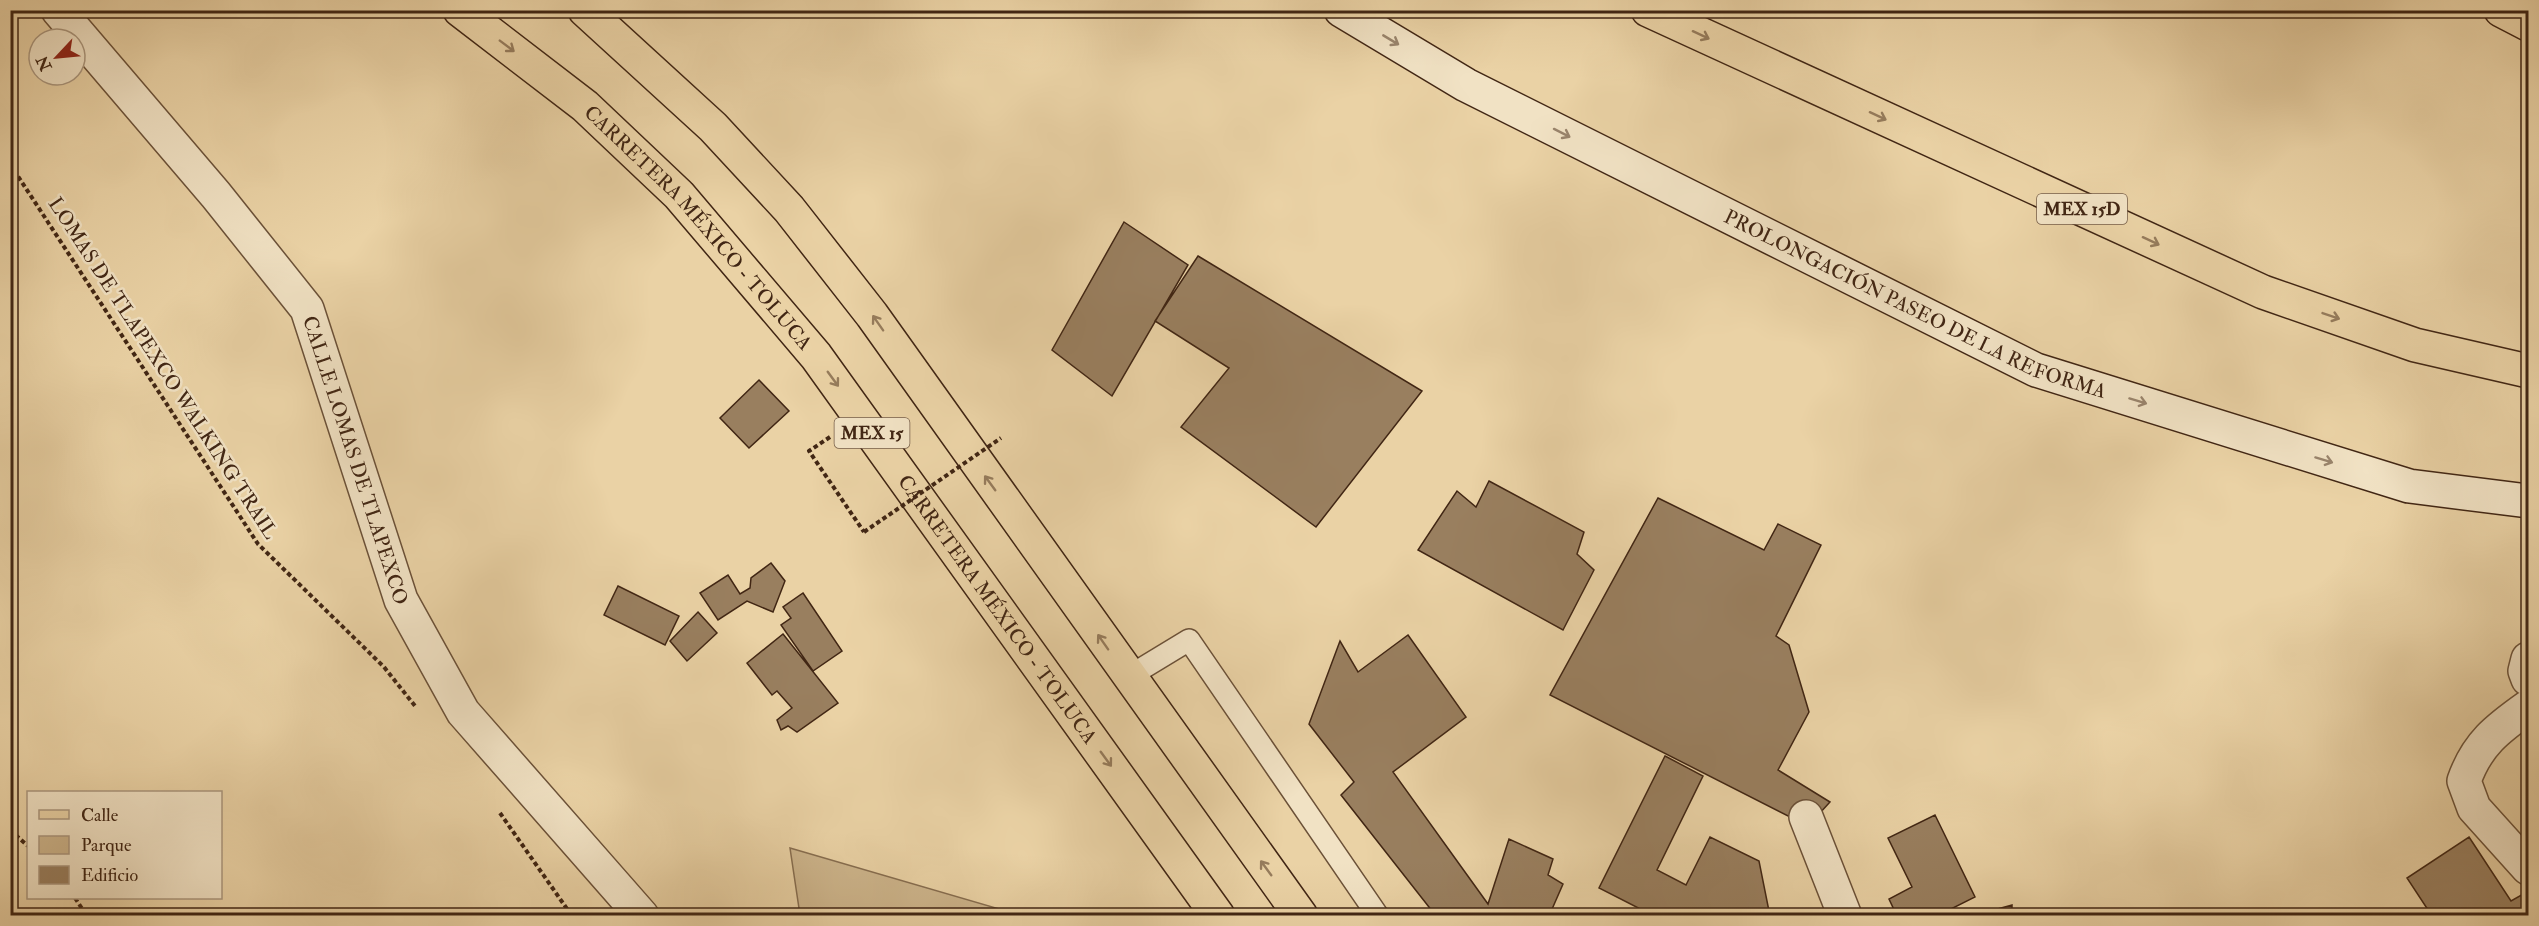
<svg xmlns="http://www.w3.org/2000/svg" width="2539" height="926" font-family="'IM FELL Double Pica',serif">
	<rect width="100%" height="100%" fill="#ead2a5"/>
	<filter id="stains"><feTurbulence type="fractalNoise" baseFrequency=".00333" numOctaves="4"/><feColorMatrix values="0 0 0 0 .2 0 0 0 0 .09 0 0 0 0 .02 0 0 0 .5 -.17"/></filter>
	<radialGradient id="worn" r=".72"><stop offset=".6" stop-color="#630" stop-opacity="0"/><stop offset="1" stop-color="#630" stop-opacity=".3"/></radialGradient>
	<path fill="#cdb58c" stroke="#876e50" stroke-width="1.5" d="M790 848 1020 915H800Z"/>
	<path fill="#997f5f" stroke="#412614" stroke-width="1.5" d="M1124 222 1188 265 1112 396 1052 350Z
		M1198 256 1422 391 1316 527 1181 427 1229 368 1155 321Z
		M759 380 789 411 749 448 720 418Z
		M1489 481 1584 532 1577 554 1594 570 1563 630 1418 550 1457 491 1476 507Z
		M1658 498 1764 550 1778 524 1821 545 1776 636 1789 645 1809 712 1778 770 1830 802 1818 815 1798 821 1550 695Z
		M771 563 785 581 773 612 747 601 718 620 700 593 728 575 740 594 750 588 751 578Z
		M618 586 679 616 665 645 604 615Z
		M803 593 842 651 813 671 781 625 791 618 783 607Z
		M698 612 717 633 687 661 670 641Z
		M783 634 838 703 797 732 788 726 781 730 777 720 792 708 777 691 772 695 747 663Z
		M1408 635 1466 717 1393 772 1488 904 1509 839 1553 859 1548 875 1563 884 1549 916H1436L1341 795 1354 782 1309 724 1340 641 1358 672Z
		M1665 756 1703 776 1657 870 1686 885 1710 837 1759 861 1770 916H1654L1599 888Z
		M1935 815 1975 897 1937 916H1897L1889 899 1912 887 1888 838Z
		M2469 837 2511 901 2525 893 2528 899V916H2432L2407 878Z
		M2012 905V916H1972Z"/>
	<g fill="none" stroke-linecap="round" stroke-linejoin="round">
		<defs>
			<path id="service" d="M1128 677 1189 640 1378 916"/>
			<path id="minor" d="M2528 659 2525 671 2528 679
				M2528 707C2497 729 2477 744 2464 781L2474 808 2528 868
				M1806 817 1845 916"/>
			<g id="tertiary">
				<path id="s1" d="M58 10 216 195 307 309 401 600 463 712 642 916"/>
			</g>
			<g id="secondary">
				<path id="s2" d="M1341 10 1466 85 2036 370 2409 486 2528 501"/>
			</g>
			<g id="primary">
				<path id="s3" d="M460 10 585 106 679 195 816 356 1218 916"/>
				<path d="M585 10 713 127 789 209 872 315 1301 916"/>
			</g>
			<path id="motorway" d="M1648 10 2263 292 2415 345 2528 371
				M2501 10 2528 24"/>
		</defs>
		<use href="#service" stroke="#6b5138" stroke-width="24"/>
		<use href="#minor" stroke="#6b5138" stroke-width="36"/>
		<use href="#tertiary" stroke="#6b5138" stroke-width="36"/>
		<use href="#secondary" stroke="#412614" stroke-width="36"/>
		<use href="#primary" stroke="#412614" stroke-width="36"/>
		<use href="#motorway" stroke="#412614" stroke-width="36"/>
		<path stroke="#412614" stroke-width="4" stroke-dasharray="4.5 3" stroke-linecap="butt" d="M10 164 258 544 384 667 415 706
			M830 437 809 451 864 532
			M500 813 572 916
			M10 830 28 846
			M75 898 87 916"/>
		<use href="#service" stroke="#f1e2c4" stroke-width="21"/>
		<use href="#minor" stroke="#f1e2c4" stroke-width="33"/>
		<use href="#tertiary" stroke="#f1e2c4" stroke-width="33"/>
		<use href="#secondary" stroke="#f1e2c4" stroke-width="33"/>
		<use href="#primary" stroke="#ead2a5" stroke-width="33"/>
		<use href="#motorway" stroke="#ead2a5" stroke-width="33"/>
		<path stroke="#412614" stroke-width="4" stroke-dasharray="4.5 3" stroke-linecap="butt" d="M864 532 1001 438"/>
	</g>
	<defs><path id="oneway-shaft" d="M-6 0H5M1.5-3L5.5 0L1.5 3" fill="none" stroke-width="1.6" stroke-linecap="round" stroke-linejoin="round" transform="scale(1.5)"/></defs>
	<g stroke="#967c5c">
		<use href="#oneway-shaft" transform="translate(1701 35) rotate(25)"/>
		<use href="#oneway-shaft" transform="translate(507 46) rotate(37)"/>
		<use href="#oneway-shaft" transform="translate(1878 116) rotate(25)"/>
		<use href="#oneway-shaft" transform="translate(2151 241) rotate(25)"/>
		<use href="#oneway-shaft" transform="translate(2331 316) rotate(19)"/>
		<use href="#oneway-shaft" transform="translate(878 323) rotate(-125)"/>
		<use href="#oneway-shaft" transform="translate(833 379) rotate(54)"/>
		<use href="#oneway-shaft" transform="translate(990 483) rotate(-126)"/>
		<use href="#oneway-shaft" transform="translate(1103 642) rotate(-125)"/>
		<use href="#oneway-shaft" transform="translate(1106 759) rotate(54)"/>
		<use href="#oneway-shaft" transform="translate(1266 868) rotate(-126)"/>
	</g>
	<g stroke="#99846c">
		<use href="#oneway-shaft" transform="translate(1391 40) rotate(31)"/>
		<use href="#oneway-shaft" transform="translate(1562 133) rotate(27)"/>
		<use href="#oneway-shaft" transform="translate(2138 401) rotate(17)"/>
		<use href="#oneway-shaft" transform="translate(2324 460) rotate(17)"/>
	</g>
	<g text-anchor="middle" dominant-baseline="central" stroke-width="5" stroke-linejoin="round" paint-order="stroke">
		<g fill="#f1e2c4" stroke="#765e49" stroke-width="1.5">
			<rect x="2037" y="194" width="90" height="30" rx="4.5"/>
			<rect x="834.5" y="418" width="75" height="30" rx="4.5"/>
		</g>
		<g font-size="18" font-weight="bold" fill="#412614">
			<text x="2082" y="209">MEX 15D</text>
			<text x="872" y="433">MEX 15</text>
		</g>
		<g font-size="20" fill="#412614" stroke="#f1e2c4">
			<text stroke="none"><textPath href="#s3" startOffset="324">CARRETERA MÉXICO - TOLUCA</textPath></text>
			<text stroke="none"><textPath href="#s2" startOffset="646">PROLONGACIÓN PASEO DE LA REFORMA</textPath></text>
			<text transform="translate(163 368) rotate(57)">LOMAS DE TLAPEXCO WALKING TRAIL</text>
			<text stroke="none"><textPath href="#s1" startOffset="548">CALLE LOMAS DE TLAPEXCO</textPath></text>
			<text stroke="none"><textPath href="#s3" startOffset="810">CARRETERA MÉXICO - TOLUCA</textPath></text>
		</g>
	</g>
	<rect width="2539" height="926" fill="none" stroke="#ead2a5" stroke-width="36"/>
	<rect x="12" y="12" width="2515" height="902" fill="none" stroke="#412614" stroke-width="3"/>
	<rect x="18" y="18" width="2503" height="890" fill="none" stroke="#412614" stroke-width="1.5"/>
	<rect x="27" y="791" width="195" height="108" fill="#f1e2c4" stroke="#ab977e" stroke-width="1.5"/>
	<rect x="39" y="810" width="30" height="9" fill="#ead2a5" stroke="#ab977e" stroke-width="1.5"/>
	<text x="81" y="821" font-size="18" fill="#412614">Calle</text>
	<rect x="39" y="836" width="30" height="18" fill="#cdb58c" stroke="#ab977e" stroke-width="1.5"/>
	<text x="81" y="851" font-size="18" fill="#412614">Parque</text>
	<rect x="39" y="866" width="30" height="18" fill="#997f5f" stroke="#ab977e" stroke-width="1.5"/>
	<text x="81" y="881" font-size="18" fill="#412614">Edificio</text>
	<g transform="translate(57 57) rotate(244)"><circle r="28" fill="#f1e2c4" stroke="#ab977e" stroke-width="1.5"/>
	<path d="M0-4.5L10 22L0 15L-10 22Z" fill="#8f2418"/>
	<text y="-9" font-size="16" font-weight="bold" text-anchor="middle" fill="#412614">N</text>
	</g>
	<rect width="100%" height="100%" filter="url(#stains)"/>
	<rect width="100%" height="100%" fill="url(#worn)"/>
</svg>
